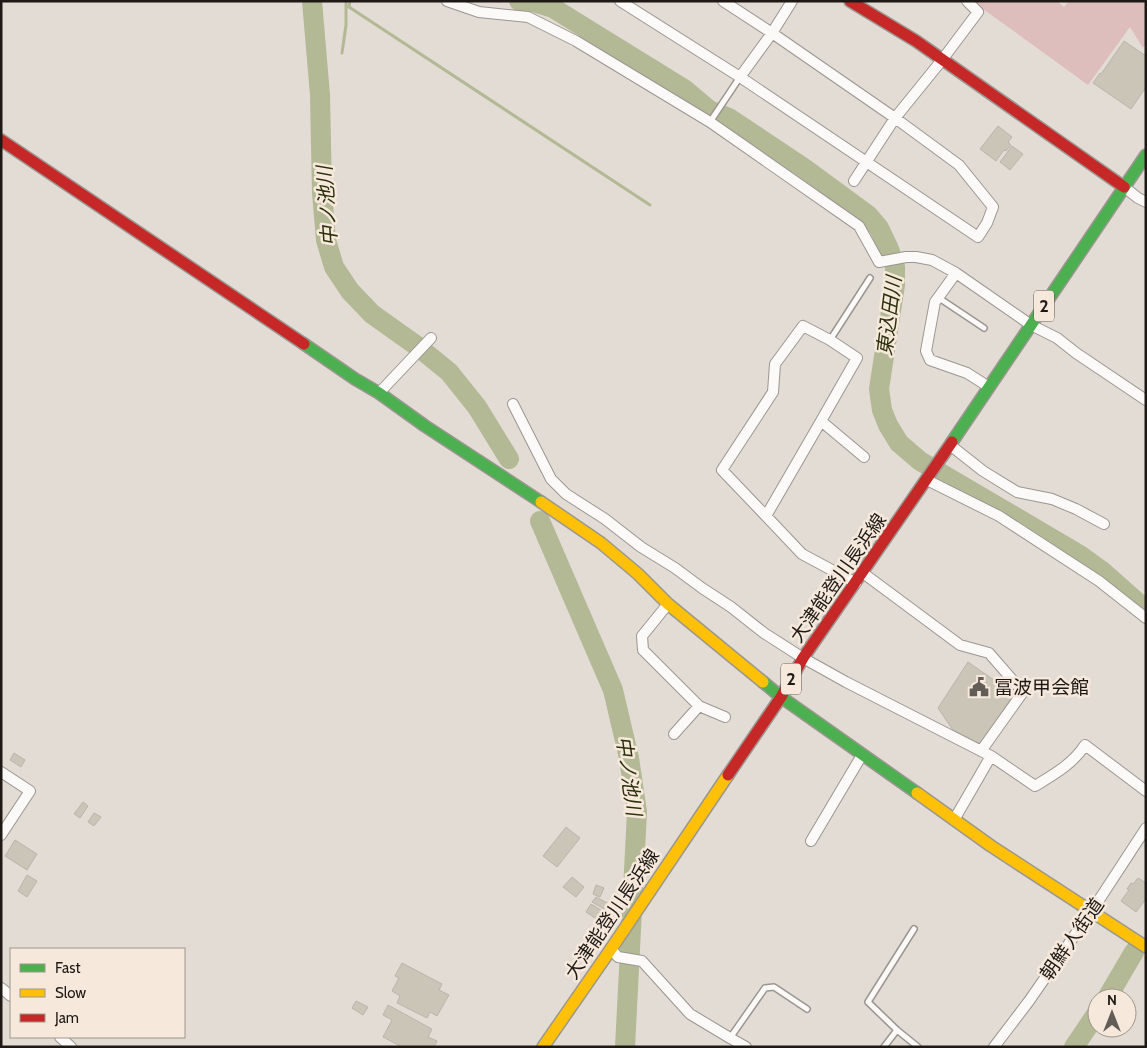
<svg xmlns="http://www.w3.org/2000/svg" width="1147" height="1048" font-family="Cabin,'Noto Sans JP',sans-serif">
	<rect width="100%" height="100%" fill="#e3dcd5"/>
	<path fill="#ddbebc" d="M972 1H1057L1064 7 1069 1H1146V44L1143 48 1130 27 1088 85Z"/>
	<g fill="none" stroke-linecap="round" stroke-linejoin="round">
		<path stroke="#b3b895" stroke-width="3" d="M350 1 349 7 650 205
			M342 53 346 25V1"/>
		<path stroke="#b3b895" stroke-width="20" d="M312 1 320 95 322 193 326 240 334 267 350 291 372 314 417 346 449 372 477 407 509 459
			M519 1 533 2 553 8 684 89 709 110 729 118 804 168 868 215 879 228 889 249 895 267V285L879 389 882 410 888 425 899 443 920 461 1080 555 1102 571 1146 610
			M540 521 613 690 629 758 637 812 625 1047
			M1107 998 1134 952
			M1074 1047 1097 1013"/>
	</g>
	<path fill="#cbc5b8" stroke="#b9b4ae" d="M1124 41 1146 56V87L1131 109 1093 83 1100 73 1101 74Z
		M998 126 1012 137 1008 142 1011 145 1006 151 1004 150 996 161 980 149Z
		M1012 146 1023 154 1010 170 1000 162Z
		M968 662 1014 694 981 744 953 730 938 708Z
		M14 753 25 760 21 767 10 760Z
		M83 802 88 806 80 818 74 814Z
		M94 813 101 817 94 826 88 822Z
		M566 827 580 838 557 867 543 856Z
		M15 840 37 854 27 870 5 856Z
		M27 875 37 881 27 897 18 891Z
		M572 877 584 887 576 897 563 887Z
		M1138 878 1146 883V899L1136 912 1121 901 1129 890 1127 889 1131 883 1133 884Z
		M596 885 604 888 600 897 593 894Z
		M596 897 609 904 606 910 592 902Z
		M591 904 607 914 601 922 586 912Z
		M402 963 442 984 439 990 449 995 437 1016 430 1012 427 1018 397 1003 400 996 392 991 399 978 395 976Z
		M356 1001 368 1007 363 1015 352 1008Z
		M388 1005 432 1029 428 1037 437 1041 434 1047H402L383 1037 392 1020 383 1015Z"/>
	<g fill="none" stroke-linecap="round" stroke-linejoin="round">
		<defs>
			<path id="lane" d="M710 122 740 77
				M939 298 984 328
				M830 340 870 278
				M914 929 868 1002 897 1030 918 1047
				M730 1038 765 988 774 987 807 1009
				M884 1047 897 1030"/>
			<path id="street" d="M447 1 479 12 528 17 576 41 710 122 859 226 879 262 906 257H916L932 260 956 273 1031 325 1057 338 1076 353 1146 400
				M620 1 740 77 978 237 987 223 993 207 959 165 895 118 772 33 723 1
				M740 77 772 33 792 1
				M854 181 895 118 942 60 978 12 967 1
				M1124 187 1138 198 1146 202
				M956 273 935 302 926 351 930 360 967 373 989 387
				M379 393 431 338
				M513 404 551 479 566 494 605 519 641 547 675 568 702 588 731 607 764 633 803 658 846 682 991 756 1035 786C1053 775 1073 764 1085 745L1146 791
				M950 445 983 471 1017 492 1052 499 1076 509 1104 524
				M927 480 999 516 1099 581 1146 618
				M766 516 722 470 773 392 775 364 803 326 830 340 857 358 821 421
				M863 573 960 645 989 653 1023 692 981 751
				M856 583 802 554 766 516 821 421 864 457
				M668 604 642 636 643 650 699 706 725 717
				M674 734 699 706
				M1 772 30 791 1 835
				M954 820 991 756
				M811 841 862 755
				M611 949 618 957 642 961 690 1014 730 1038 746 1047
				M1 988 11 996
				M60 1037 71 1047
				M994 1047 1029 1001 1097 903 1146 828"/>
			<path id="fast" d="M304 344 355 379 379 393 425 426 541 502
				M952 442 1146 155
				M763 682 781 697 917 793"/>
			<path id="slow" d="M541 502 601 543 638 574 668 604 763 682
				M917 793 991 846 1146 947
				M543 1047 611 949 728 775"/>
			<path id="jam" d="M850 1 916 41 1124 187
				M1 140 304 344
				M728 775 781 697 803 658 952 442"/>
		</defs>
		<use href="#lane" stroke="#9b9690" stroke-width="8"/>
		<use href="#street" stroke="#9b9690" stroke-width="12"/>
		<use href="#fast" stroke="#9b9690" stroke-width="14"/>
		<use href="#slow" stroke="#9b9690" stroke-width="14"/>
		<use href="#jam" stroke="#9b9690" stroke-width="14"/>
		<use href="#lane" stroke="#fbfaf9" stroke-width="5"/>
		<use href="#street" stroke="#fbfaf9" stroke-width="10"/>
		<use href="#fast" stroke="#4caf50" stroke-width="11"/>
		<use href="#slow" stroke="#ffc107" stroke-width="11"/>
		<use href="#jam" stroke="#c62828" stroke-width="11"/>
	</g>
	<defs>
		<symbol id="civic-bare" viewBox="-9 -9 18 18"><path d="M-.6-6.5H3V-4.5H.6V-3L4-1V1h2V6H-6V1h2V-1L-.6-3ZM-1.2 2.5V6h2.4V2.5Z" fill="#635d58" stroke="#f6e9dc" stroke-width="2.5" paint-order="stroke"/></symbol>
	</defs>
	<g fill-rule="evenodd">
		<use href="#civic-bare" x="965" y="673" width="28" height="28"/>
	</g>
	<g text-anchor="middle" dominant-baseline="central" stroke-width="5" stroke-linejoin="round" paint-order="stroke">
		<g fill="#f6e9dc" stroke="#5f5751" stroke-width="1">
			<rect x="1034" y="290.5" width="20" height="31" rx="4"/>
			<rect x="781" y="663.5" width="20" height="31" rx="4"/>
		</g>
		<g font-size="18" font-weight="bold" fill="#1e1915">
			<text x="1044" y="306">2</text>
			<text x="791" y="679">2</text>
		</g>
		<g font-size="19" fill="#1e1915" stroke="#f6e9dc">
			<text transform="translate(838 578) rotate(-55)">大津能登川長浜線</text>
			<text transform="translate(612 914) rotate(-56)">大津能登川長浜線</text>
			<text transform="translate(1072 939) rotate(-55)">朝鮮人街道</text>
		</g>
		<g font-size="19" fill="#1e1915" stroke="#f6e9dc" text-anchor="start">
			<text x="994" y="687">冨波甲会館</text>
		</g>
		<g font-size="20" font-style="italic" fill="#2a300a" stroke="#f6e9dc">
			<text transform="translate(327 206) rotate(-94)">中ノ池川</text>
			<text transform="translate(889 316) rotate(-83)">東込田川</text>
			<text transform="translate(629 776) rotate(82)">中ノ池川</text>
		</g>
	</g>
	<rect width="1147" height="1048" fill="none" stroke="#1e1915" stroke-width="5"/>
	<rect x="10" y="948" width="175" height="90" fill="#f6e9dc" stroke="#a0968c"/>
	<rect x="20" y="964" width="25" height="8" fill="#4caf50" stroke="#a0968c"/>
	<text x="55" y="973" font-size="15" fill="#1e1915">Fast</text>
	<rect x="20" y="989" width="25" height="8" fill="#ffc107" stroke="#a0968c"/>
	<text x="55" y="998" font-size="15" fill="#1e1915">Slow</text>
	<rect x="20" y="1014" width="25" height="8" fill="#c62828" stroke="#a0968c"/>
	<text x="55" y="1023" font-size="15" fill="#1e1915">Jam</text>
	<g transform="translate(1112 1013)"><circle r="24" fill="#f6e9dc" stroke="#a0968c"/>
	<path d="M0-4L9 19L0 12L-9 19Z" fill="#635d58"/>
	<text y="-8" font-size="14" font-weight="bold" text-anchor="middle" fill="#1e1915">N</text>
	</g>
</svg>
